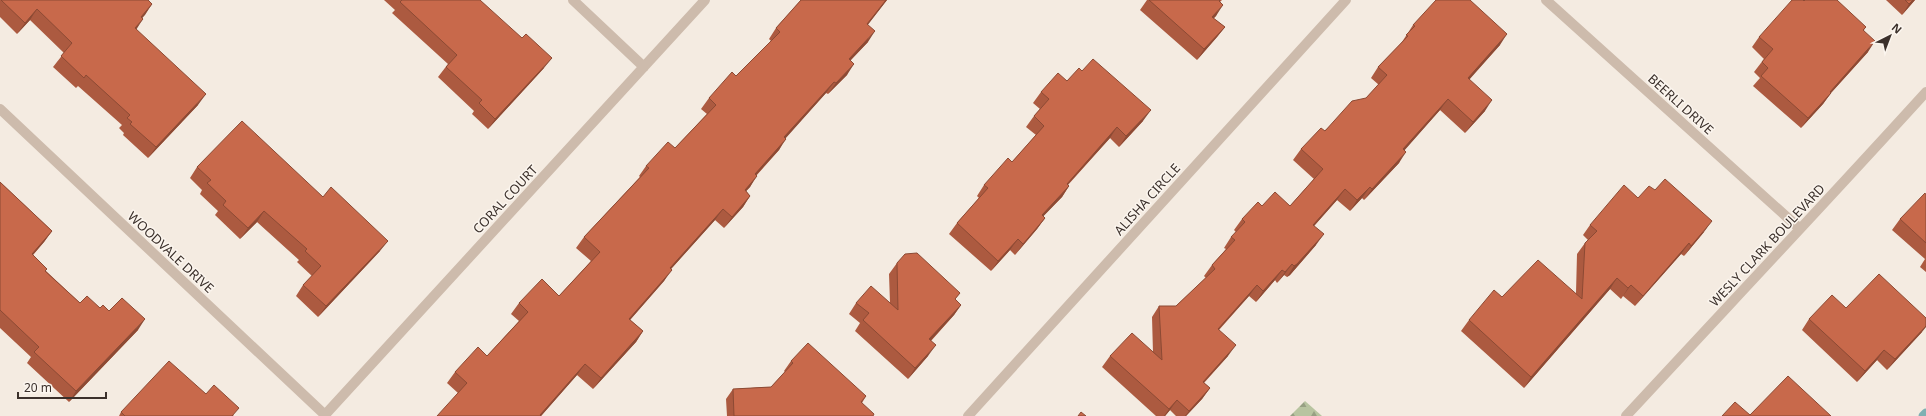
<svg xmlns="http://www.w3.org/2000/svg" width="1926" height="416" font-family="'Noto Sans',sans-serif">
	<defs>
		<pattern id="forest-firs" width="22" height="20" patternUnits="userSpaceOnUse"><rect width="22" height="20" fill="#b8c4a0"/><path d="M5 1l3.5 6h-7zM16 11l3.5 6h-7z" fill="#97a083"/></pattern>
	</defs>
	<rect width="100%" height="100%" fill="#f4ebe1"/>
	<path fill="url(#forest-firs)" d="M1305 401 1322 416H1290Z"/>
	<g fill="none" stroke-linecap="round" stroke-linejoin="round">
		<path stroke="#7fb0b2" stroke-width="9" d="M1923 416 1926 413"/>
		<path stroke="#cdbbac" stroke-width="10" d="M573 0 644 67
			M1546 0 1799 228
			M0 109 325 415
			M324 416 705 0
			M968 416 1346 0
			M1626 416C1726 308 1827 201 1926 92"/>
	</g>
	<path fill="#ac5a40" d="M0 0H148L152 4 142 18 136 29 198 105 148 158 123 135 124 133 119 128 122 125 78 86 76 88 53 67 64 53 30 20 17 34 0 17Z
		M384 0H480L544 68 488 129 472 114 474 111 438 77 448 64 392 13 395 10Z
		M801 0H887L868 24V42L851 60 847 75 828 94 826 93 785 138 779 150 756 176 750 187 746 191 750 196 743 207 724 228 715 220 671 269 664 281 630 320 643 331 636 342 593 389 577 375 541 416 458 393 447 383 455 372 487 356 519 321 511 314 519 303 559 296 591 261 576 248 584 237 640 177 639 176 646 166 675 148 707 114 701 109 709 98 736 76 771 41 769 39 776 28Z
		M1147 0H1222L1220 2 1216 16 1213 18 1225 27 1217 37 1197 60 1140 10Z
		M1886 0H1915L1902 15Z
		M1413 25 1500 45 1469 79 1485 111 1465 133 1440 110 1404 150 1399 163 1364 200 1362 198 1350 211 1337 200 1314 226 1316 245 1290 275 1287 277 1284 275 1277 283 1275 280 1256 302 1249 296 1219 330 1228 356 1204 383 1210 388 1202 399 1186 416H1176L1170 410 1165 416H1156L1102 367 1110 356 1153 353 1152 317 1159 306H1176L1206 278 1204 276 1212 265 1226 249 1224 248 1231 237 1236 232 1234 230 1242 219 1262 206H1290L1314 179 1293 160 1301 149 1366 98 1379 85 1371 78 1378 67 1400 45Z
		M1866 27 1864 30 1868 52 1831 93 1823 104 1801 128 1753 86 1760 78 1754 72 1764 59 1752 47 1759 37Z
		M1067 81 1143 121 1119 147 1110 138 1068 185 1069 186 1062 197 1043 216 1045 218 1037 229 1015 255 1010 250 991 271 949 234 957 223 979 198 977 196 984 185 1012 162 1036 135 1026 127 1034 116 1040 109 1033 103 1041 92Z
		M197 167 380 251 318 317 296 296 303 285 312 276 297 262 299 260 257 222 240 239 215 215 218 211 200 194 202 190 190 178Z
		M0 182 52 231 44 242 33 255 46 271 80 303 100 308 109 311 138 330 69 402 27 363 31 357 0 328Z
		M1926 195V272L1920 267 1925 259 1892 230 1900 219Z
		M1638 198 1704 232 1684 256 1681 254 1635 306 1623 296 1621 299 1610 289 1524 388 1461 331 1469 320 1502 297 1576 293 1577 254 1585 243 1588 240 1583 235 1590 225Z
		M897 263 960 293 955 299 961 305 954 315 931 341 928 356 908 379 855 331 860 323 849 314 856 303H890L889 274Z
		M1846 308 1922 332 1887 370 1877 360 1857 382 1802 330 1809 319Z
		M791 361 866 396 862 403 873 416H727L726 399 733 389 771 387 785 372 784 371Z
		M206 394 234 416H119L121 412Z"/>
	<path fill="#8c4a34" d="M886 0H887L860 35 867 24Z
		M1913 0H1915L1902 15 1909 4Z
		M152 4 145 15 133 28 141 17Z
		M1223 5 1216 16 1205 28 1212 17Z
		M37 9 30 20 17 34 25 23Z
		M143 19 136 30 135 28Z
		M1225 27 1217 37 1197 60 1204 49Z
		M875 31 868 42 842 69 849 59Z
		M1507 34 1500 45 1461 89 1468 78Z
		M1875 41 1868 52 1829 95 1831 93 1823 104 1801 128 1808 118 1830 92Z
		M552 58 544 68 488 129 495 119Z
		M854 64 847 75 828 94 836 83Z
		M834 82 826 93 777 148 784 137Z
		M206 94 198 105 148 158 156 147Z
		M1448 99 1440 110 1396 160 1403 149Z
		M1492 100 1485 111 1465 133 1473 122Z
		M1151 110 1143 121 1119 147 1126 136Z
		M1117 127 1110 138 1059 194 1067 184Z
		M786 139 779 150 747 185 755 174Z
		M1406 152 1399 163 1364 200 1372 189Z
		M757 176 750 187 737 201 745 190Z
		M1069 186 1062 197 1034 226 1042 215Z
		M1370 187 1362 198 1350 211 1357 200Z
		M1345 189 1337 200 1306 235 1313 225Z
		M750 196 743 207 724 228 732 217Z
		M723 209 715 220 662 279 670 268Z
		M264 211 257 222 240 239 248 228Z
		M1045 218 1037 229 1015 255 1023 244Z
		M1712 221 1704 232 1684 256 1691 246Z
		M52 231 44 242 24 265 32 254Z
		M1324 234 1316 245 1290 275 1287 277 1294 266Z
		M1018 239 1010 250 991 271 998 261Z
		M388 241 380 251 318 317 326 306Z
		M1689 243 1681 254 1635 306 1643 296Z
		M1292 264 1284 275 1277 283 1285 272Z
		M672 270 664 281 622 329 629 319Z
		M1282 270 1275 280 1256 302 1263 291Z
		M1617 278 1610 289 1524 388 1531 377Z
		M1257 285 1249 296 1210 339 1218 329Z
		M1631 285 1623 296 1621 299 1628 288Z
		M961 305 954 315 922 350 929 339Z
		M145 319 138 330 69 402 76 391Z
		M1926 326V327L1922 332 1887 370 1895 359Z
		M643 331 636 342 593 389 601 378Z
		M936 345 928 356 908 379 915 368Z
		M1236 345 1228 356 1195 392 1203 382Z
		M1884 350 1877 360 1857 382 1865 371Z
		M585 364 577 375 541 416H539Z
		M1210 388 1202 399 1186 416H1185L1189 411Z
		M1177 400 1170 410 1165 416H1164L1169 409Z"/>
	<path fill="#c8694b" stroke="#8c4a34" d="M1 0H148L152 4 141 17 143 19 135 28 206 94 156 147 130 124 132 122 127 118 130 115 86 75 84 78 61 56 72 43 37 9 25 23Z
		M402 0H480L522 38 526 34 552 58 495 119 479 103 482 100 446 67 457 55 400 2Z
		M801 0H886L867 24 875 31 849 59 854 64 836 83 834 82 784 137 786 139 755 174 757 176 745 190 750 196 732 217 723 209 670 268 672 270 629 319 643 331 601 378 585 364 540 415 541 416H437L467 383 455 372 478 347 487 356 528 312 519 303 542 279 559 296 600 252 584 237 649 168 646 166 668 142 675 148 716 105 709 98 732 72 736 76 780 32 776 28Z
		M1149 0H1220L1219 1 1223 5 1212 17 1225 27 1204 49Z
		M1436 0H1470L1507 34 1468 78 1492 100 1473 122 1448 99 1403 149 1406 152 1372 189 1370 187 1357 200 1345 189 1313 225 1324 234 1297 264 1294 266 1292 264 1285 272 1282 270 1263 291 1257 285 1218 329 1236 345 1203 382 1210 388 1189 411 1177 400 1169 409 1110 356 1132 333 1162 360 1159 306H1176L1215 269 1212 265 1235 240 1231 237 1245 222 1242 219 1258 202 1262 206 1275 192 1290 206 1323 169 1301 149 1321 128 1325 131 1352 101 1366 98 1387 75 1378 67 1408 36 1406 35 1415 26 1413 25Z
		M1792 0H1803L1804 1 1805 0H1837L1866 27 1863 30 1875 41 1830 92 1831 93 1808 118 1761 76 1768 68 1762 62 1773 49 1759 37Z
		M1905 0H1913L1909 4Z
		M1093 59 1151 110 1126 136 1117 127 1067 184 1069 186 1042 215 1045 218 1023 244 1018 239 998 261 957 223 988 188 984 185 1008 158 1012 162 1044 126 1034 116 1049 99 1041 92 1058 73 1067 81 1079 68 1082 71Z
		M242 121 323 197 331 187 388 241 326 306 303 285 321 266 305 251 307 249 264 211 248 228 223 205 226 201 207 183 211 180 197 167Z
		M1665 179 1712 221 1691 246 1689 243 1643 296 1631 285 1628 288 1617 278 1531 377 1469 320 1494 290 1502 297 1538 260 1582 299 1585 243 1597 231 1590 225 1624 185 1638 198 1649 186 1655 190Z
		M0 182 52 231 32 254 47 269 45 271 80 303 87 296 100 308 103 305 109 311 122 298 145 319 76 391 34 352 39 347 0 310Z
		M1925 193 1926 195V243L1900 219Z
		M917 253 960 293 955 299 961 305 929 339 936 345 915 368 863 320 869 313 856 303 871 286 898 310 897 263 905 254Z
		M1879 274 1926 318V326L1895 359 1884 350 1865 371 1809 319 1832 295 1846 308Z
		M808 343 866 396 861 402 874 414 873 416H734L733 389 771 387 793 363 791 361Z
		M169 361 206 394 214 385 239 408 232 416H125L121 412Z
		M1788 376 1831 416H1722L1735 402 1750 415Z
		M1081 412 1086 416H1078Z"/>
	<g text-anchor="middle" dominant-baseline="central" stroke-width="3" stroke-linejoin="round" paint-order="stroke">
		<g font-size="13" fill="#3b302b" stroke="#fbf5ee">
			<text transform="translate(1681 104) rotate(42)">BEERLI DRIVE</text>
			<text transform="translate(505 199) rotate(-47)">CORAL COURT</text>
			<text transform="translate(1147 199) rotate(-48)">ALISHA CIRCLE</text>
			<text transform="translate(1767 245) rotate(-47)">WESLY CLARK BOULEVARD</text>
			<text transform="translate(171 252) rotate(43)">WOODVALE DRIVE</text>
		</g>
	</g>
	<g transform="translate(1890 36) rotate(42)" stroke="#fbf5ee" stroke-width="3" paint-order="stroke">
	<path d="M0-3L7 15L0 10L-7 15Z" fill="#3b302b"/>
	<text y="-6" font-size="11" font-weight="bold" text-anchor="middle" fill="#3b302b">N</text>
	</g>
	<path d="M18 392v6h88v-6" fill="none" stroke="#3b302b" stroke-width="2"/>
	<text x="24" y="392" font-size="12" fill="#3b302b" stroke="#fbf5ee" stroke-width="3" paint-order="stroke">20 m</text>
</svg>
